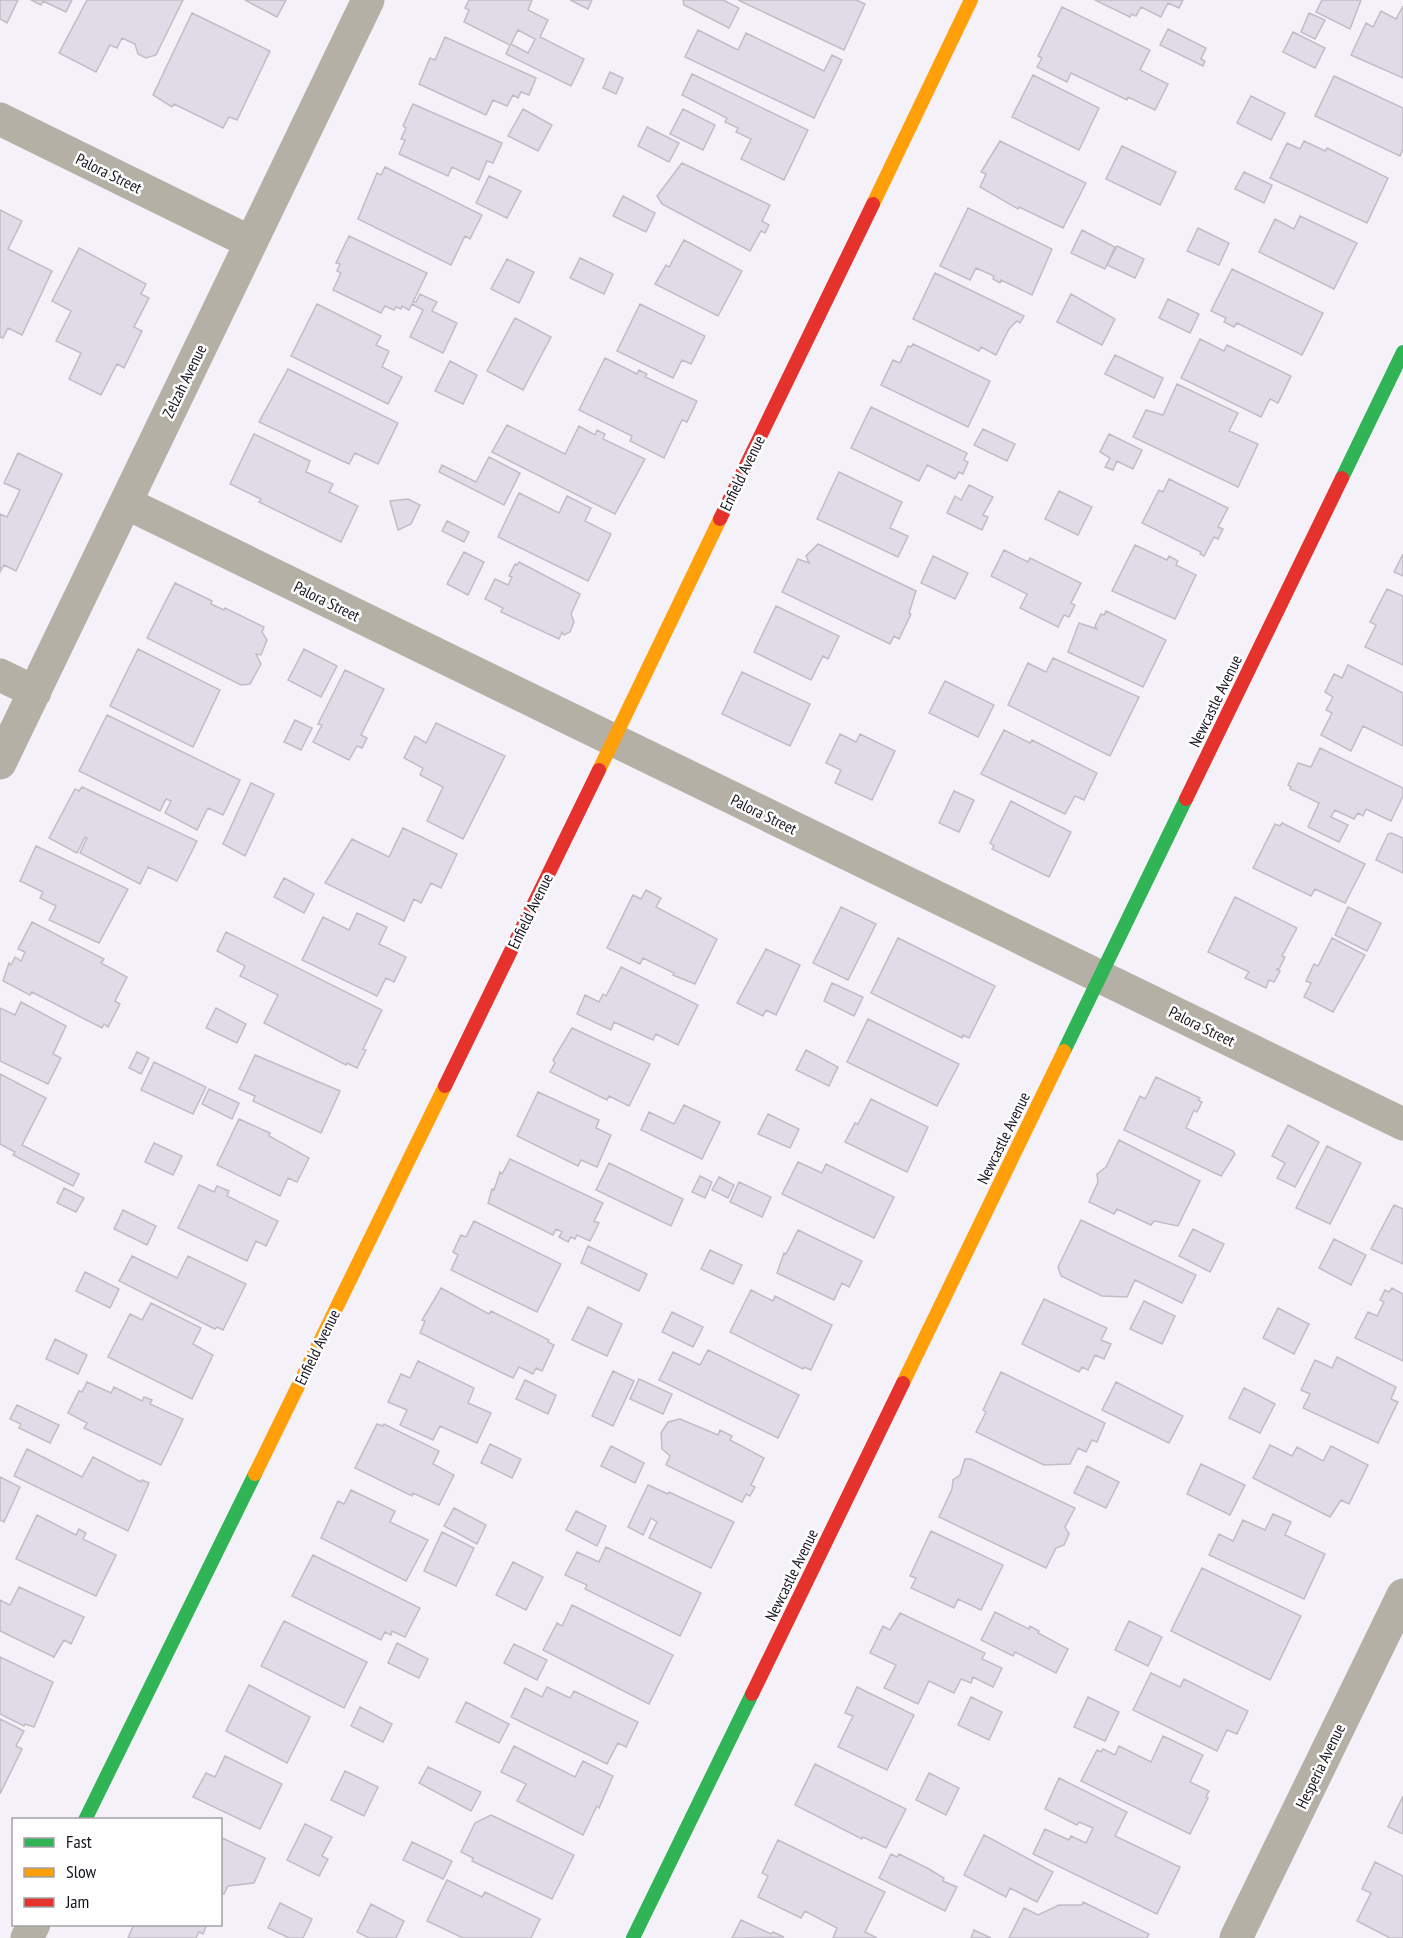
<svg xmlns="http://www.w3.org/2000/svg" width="1403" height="1938" font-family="'PT Sans Narrow',sans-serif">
	<rect width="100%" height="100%" fill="#f4f2f8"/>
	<path fill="#dfdbe7" stroke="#c0bdc6" stroke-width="1.5" fill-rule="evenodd" d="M0 0H18L7 23 0 19Z
		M31 0H72L66 12 43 1 41 5Z
		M87 0H183L156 55 146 58 138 54 135 44 122 38 117 48 110 45 96 72 59 53Z
		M245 0H286L277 17Z
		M469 0H532L528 10 548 20 540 37 584 59 571 86 506 54 510 45 464 22 469 10 465 8ZM518 30 535 39 528 53 511 44Z
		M570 0H592L588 9Z
		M683 0H723L739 8 729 28 684 5Z
		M738 0H856L865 4 844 50Z
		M1095 0H1183L1179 8 1168 3 1161 17 1141 7 1136 16 1132 14 1130 17Z
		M1322 0H1361L1350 29 1316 12Z
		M1403 6V78L1351 55 1366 23 1373 27 1381 11 1396 19Z
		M1062 7 1150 50 1140 70 1168 84 1155 110 1128 97 1127 100 1071 73 1067 82 1037 67 1042 58 1038 56Z
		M192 13 270 51 237 120 229 117 223 128 174 104 172 107 153 95Z
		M1309 13 1325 20 1315 39 1301 32Z
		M1168 29 1206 48 1201 59 1205 61 1203 66 1160 45Z
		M698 30 738 50 746 33 824 71 832 55 842 60 814 118 685 57Z
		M1293 32 1325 48 1315 68 1283 52Z
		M445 37 536 78 529 95 521 92 518 98 513 95 507 106 493 100 486 115 419 84 430 58 435 60Z
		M610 72 623 78 616 94 603 88Z
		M692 74 808 130 784 180 741 159 751 139 736 132 738 128 725 122 727 118 682 95Z
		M1033 75 1099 108 1079 150 1012 117Z
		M1334 76 1403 108V149L1400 156 1315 116Z
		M1251 96 1285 113 1271 140 1237 123Z
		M413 104 502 143 493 163 487 161 479 180 452 167 448 176 399 154 405 140 401 139 406 128 403 126Z
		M523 109 552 125 538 151 508 136Z
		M683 109 715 125 703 150 670 134Z
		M647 127 679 143 669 162 638 146Z
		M1000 141 1086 183 1063 228 1019 207 1018 209 980 187 986 174 981 172Z
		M1304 141 1325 151 1327 148 1388 178 1367 223 1270 178 1287 143 1300 149Z
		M1122 146 1176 172 1160 205 1106 179Z
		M682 163 770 205 762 221 769 225 765 233 761 231 750 251 662 204 657 196Z
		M385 167 482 215 470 239 465 236 451 265 358 219 377 173 381 175Z
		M1244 172 1272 185 1264 203 1235 189Z
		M489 176 521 191 507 218 476 203Z
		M623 196 655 213 646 232 613 216Z
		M968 208 1052 249 1032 295 1001 280 1000 283 993 279 994 276 976 268 970 280 940 266Z
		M0 210 22 221 8 249 52 271 22 335 8 328 3 338 0 337Z
		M1300 216 1357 243 1334 289 1259 252 1275 219 1294 229Z
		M1198 228 1229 243 1219 265 1187 251Z
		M1082 230 1115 247 1105 269 1071 253Z
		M349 236 427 273 413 302H416L420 294 437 302 432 311 457 323 443 353 410 337 423 310 412 304 409 310 402 306 401 309 396 307 394 310 385 306 381 313 333 290 341 273 337 271 340 264 336 263Z
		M684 240 742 271 718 316 655 284 666 265 669 267Z
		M1117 246 1144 259 1135 278 1107 265Z
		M79 248 146 284 141 294 149 298 134 327 142 331 124 368 117 364 101 395 69 379 81 353 56 341 71 311 52 301Z
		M580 258 613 274 604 294 570 278Z
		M507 259 534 272 519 303 491 289Z
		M1232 269 1323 313 1302 355 1237 323 1234 327 1224 322 1226 318 1211 311Z
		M935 273 1024 316 1020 323 1017 321 1009 329 996 355 981 347 979 351 913 319Z
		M1071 294 1115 319 1102 345 1057 322Z
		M1168 299 1199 314 1190 333 1159 318Z
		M317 304 381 336 376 345 389 351 382 367 402 377 388 404 291 356Z
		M640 304 705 336 691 364 682 360 673 378 617 351Z
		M515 318 551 337 523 390 487 371Z
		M1200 339 1224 351 1227 345 1291 376 1278 403 1270 399 1261 417 1181 378Z
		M913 344 990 381 968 427 881 385 893 360 900 363 908 346 911 347Z
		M1115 355 1163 378 1154 398 1105 374Z
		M605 358 637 374 639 370 647 374 645 377 697 401 687 422 682 420 664 458 630 441 632 436 579 410Z
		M450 361 477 375 463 404 435 391Z
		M288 369 398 423 378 464 355 453 349 464 259 422Z
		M1177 384 1238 413 1229 431 1258 444 1238 487 1133 437 1146 410 1163 415Z
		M871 407 967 453 964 460 968 462 963 474 959 472 955 479 927 465 919 481 851 448Z
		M507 425 565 454 579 426 595 435 597 430 605 434 603 439 645 459 615 514 492 452Z
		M983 429 1015 444 1007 461 974 445Z
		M254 434 310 461 306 472 333 484 329 492 358 506 341 542 259 502 261 499 230 484Z
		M1109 434 1142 450 1133 469 1117 461 1113 470 1105 467 1110 458 1100 452Z
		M18 453 62 474 16 571 4 565 0 572V514L7 517 20 490 4 483Z
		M489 457 520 473 504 505 439 472 442 465 476 482Z
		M839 472 902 502 890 528 908 536 898 557 817 519Z
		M1169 479 1228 508 1218 527 1223 529 1218 539 1214 537 1204 556 1200 554 1201 552 1142 523 1159 490 1163 492Z
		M969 485 993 497 983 515 988 517 982 530 947 513 955 496 961 500Z
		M1059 491 1092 507 1078 535 1045 519Z
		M519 493 559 513 567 496 591 508 585 521 611 534 588 581 498 537Z
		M408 499 420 505 411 524 398 530 390 501Z
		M447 521 469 532 464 542 442 531Z
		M818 544 916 591 909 613 911 614 899 639 894 636 890 644 782 592 798 559 809 563 806 556Z
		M1135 545 1167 560 1169 556 1178 561 1176 565 1196 575 1175 619 1112 591Z
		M1004 550 1028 562 1030 558 1081 583 1071 603 1075 605 1069 617 1064 615 1058 627 1020 608 1027 594 991 576Z
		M464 552 484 562 468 595 447 584Z
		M1403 554V576L1394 572Z
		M933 556 968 573 955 599 921 583Z
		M519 562 580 594 571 614 574 622 570 632 564 635 562 632 559 639 501 612 503 608 485 599 495 579 508 585 512 577 509 576 515 564 517 565Z
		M175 583 212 601 211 604 224 610 225 608 264 627 262 632 267 640 261 655 256 654 261 664 250 684 241 685 147 638Z
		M1387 589 1403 596V665L1365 647 1376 625 1370 622Z
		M776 606 839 636 828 659 823 656 811 680 754 652Z
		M1106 611 1166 640 1143 687 1068 652 1079 623 1097 629 1095 626 1101 614 1104 615Z
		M138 649 220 690 193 747 110 706Z
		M304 649 337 666 321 697 288 680Z
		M1053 658 1139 697 1110 756 1008 705 1028 663 1046 672Z
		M1348 665 1403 693V746L1363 726 1351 751 1321 735 1332 713 1326 710 1333 697 1325 692 1334 674 1342 678Z
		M345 670 384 689 361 735 367 738 362 748 357 746 349 760 313 742 322 725 318 724Z
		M742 672 810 704 790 746 722 714Z
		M945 681 994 705 978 737 929 713Z
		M107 715 240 780 223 815 208 808 197 830 165 813 171 801 166 799 160 811 79 771Z
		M295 720 312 728 301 750 284 742Z
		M436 723 505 756 463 839 427 821 443 787 420 775 423 768 404 758 415 736 426 743Z
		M1004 730 1030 743 1032 740 1097 773 1084 800 1075 796 1065 814 981 774Z
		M840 734 856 742 860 734 895 751 872 800 835 783 841 770 826 763Z
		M1320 748 1403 788V796L1391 821 1366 809 1363 816 1358 813 1354 819 1335 810 1331 817 1348 825 1339 842 1308 827 1319 803 1290 789 1291 787 1288 785 1298 763 1311 767Z
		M251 783 274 794 245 856 223 844Z
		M82 787 197 841 177 881 148 867 140 884 80 853 87 838 85 837 77 853 49 838 75 789 79 791Z
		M954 791 974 800 959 832 939 823Z
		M1011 801 1071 832 1049 877 992 849 994 846 990 843Z
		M1282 823 1365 864 1345 903 1315 889 1311 896 1253 868 1275 824 1280 826Z
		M403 828 457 854 441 888 431 883 421 903 414 899 404 921 325 883 352 839 389 857Z
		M1391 833 1403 838V873L1376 860 1388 834Z
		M36 846 128 889 99 943 49 920 56 906 40 898 43 892 20 881Z
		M284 878 314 894 304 913 274 897Z
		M646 890 661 898 656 907 717 939 695 984 673 975 674 973 643 958 640 964 607 948 633 895 641 899Z
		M1235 897 1297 928 1282 956 1285 957 1279 969H1276L1280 971 1274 982 1269 980 1266 988 1245 978 1249 972 1208 952Z
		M841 907 876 924 848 980 813 963Z
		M1348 907 1381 923 1367 951 1335 935Z
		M357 913 387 927 379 944 406 957 394 982 386 978 377 996 302 960 323 917 349 930Z
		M32 922 104 959 101 963 127 977 115 1001 120 1004 108 1027 104 1024 102 1028 32 992 30 995 3 981 9 963 11 965 15 957 21 961 25 952 18 949Z
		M226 932 382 1010 363 1049 366 1050 357 1068 347 1063 346 1065 264 1023 278 995 240 976 245 966 217 951Z
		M898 938 995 986 969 1038 963 1035 962 1038 871 993Z
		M1332 938 1365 955 1333 1012 1304 997 1311 983 1306 981 1314 964 1318 966Z
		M766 949 800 965 776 1015 766 1010 763 1016 737 1003Z
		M621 967 698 1005 678 1045 656 1034 653 1040 614 1022 611 1030 577 1014 585 995 599 1002 603 994 606 996Z
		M832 983 863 997 854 1016 824 1001Z
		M21 1002 66 1026 53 1054 61 1058 48 1084 0 1061V1008L15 1015Z
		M216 1008 246 1024 237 1043 206 1028Z
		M868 1019 959 1064 937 1106 847 1062Z
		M572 1028 650 1064 629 1106 609 1096 607 1100 550 1072 555 1063 553 1060Z
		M806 1050 838 1067 829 1086 796 1070Z
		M137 1052 149 1058 141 1074 129 1068Z
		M255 1055 340 1091 321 1133 253 1101 255 1096 239 1089Z
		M154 1062 206 1087 193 1114 141 1090Z
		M0 1074 46 1098 22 1145 79 1174 73 1186 13 1155 15 1152 0 1144Z
		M1156 1077 1200 1098 1198 1100 1202 1102 1197 1112 1194 1110 1186 1128 1233 1151 1235 1154 1221 1176 1124 1130 1140 1096 1145 1099Z
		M209 1089 239 1103 232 1119 202 1104Z
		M538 1092 599 1120 596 1128 611 1135 597 1167 581 1160 578 1166 517 1136Z
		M871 1099 928 1127 907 1172 845 1142 855 1123 858 1124Z
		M684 1105 720 1122 702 1159 641 1130 649 1112 674 1124Z
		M768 1114 799 1129 790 1148 758 1134Z
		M239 1119 270 1133 269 1136 309 1158 297 1182 288 1178 280 1196 217 1165Z
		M1288 1125 1319 1142 1295 1187 1277 1178 1285 1163 1272 1156Z
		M1119 1140 1200 1181 1178 1226 1154 1221 1151 1225 1117 1209 1114 1214 1089 1202 1098 1182 1097 1174 1106 1167Z
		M154 1143 182 1156 173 1175 145 1162Z
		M1327 1146 1361 1163 1330 1224 1296 1208Z
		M510 1159 603 1203 594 1221 599 1223 590 1241 577 1235 575 1239 571 1237 568 1242 559 1237 562 1232 556 1229 553 1235 488 1203 492 1189 494 1190 500 1172 502 1174Z
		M798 1162 822 1173 826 1164 894 1197 874 1238 782 1194Z
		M609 1163 683 1199 671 1226 596 1190Z
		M700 1176 712 1182 705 1198 692 1192Z
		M719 1177 734 1185 728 1198 712 1190Z
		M739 1182 771 1197 762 1217 730 1202Z
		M199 1185 214 1192 217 1186 229 1191 227 1196 278 1221 266 1246 256 1241 247 1261 178 1228Z
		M64 1188 84 1198 76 1212 57 1203Z
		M1394 1205 1403 1209V1264L1371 1249Z
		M123 1210 156 1226 147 1245 114 1229Z
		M1081 1220 1196 1275 1182 1303 1135 1280 1127 1297 1102 1296 1061 1276 1058 1267Z
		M474 1221 561 1264 537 1312 451 1270 458 1255 453 1252 461 1235 466 1237Z
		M1193 1229 1224 1244 1210 1272 1179 1256Z
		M798 1230 862 1261 849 1287 842 1283 834 1300 777 1273 784 1253 786 1254Z
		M1334 1239 1366 1255 1351 1285 1319 1268Z
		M588 1246 647 1274 639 1291 581 1263Z
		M710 1250 742 1265 733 1284 701 1269Z
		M132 1256 177 1278 188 1256 246 1284 223 1330 217 1327 215 1329 119 1281Z
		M85 1272 119 1289 110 1308 76 1291Z
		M441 1288 489 1314 491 1311 549 1340 548 1342 554 1345 542 1371 536 1368 533 1374 519 1367 513 1378 420 1333 425 1321 422 1320Z
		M1392 1288 1403 1294V1361L1355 1338 1368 1312 1377 1316 1384 1302 1380 1300 1385 1290 1389 1292Z
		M751 1290 773 1301 775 1296 832 1325 811 1370 804 1367 803 1369 730 1332Z
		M1044 1299 1107 1328 1101 1340 1111 1344 1104 1359 1095 1355 1088 1370 1082 1367 1079 1372 1022 1344Z
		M1144 1301 1175 1316 1162 1344 1130 1329Z
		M151 1303 201 1328 193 1344 213 1355 192 1399 108 1357 130 1314 142 1320Z
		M588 1307 622 1324 607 1356 572 1340Z
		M1278 1308 1309 1324 1294 1354 1263 1338Z
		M672 1312 703 1327 693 1347 662 1332Z
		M55 1339 87 1355 78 1374 46 1359Z
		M708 1350 799 1395 778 1438 659 1380 673 1352 700 1365Z
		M1337 1357 1396 1387 1391 1399 1398 1402 1378 1443 1303 1408 1310 1394 1301 1390 1315 1360 1332 1368Z
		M418 1361 474 1388 468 1403 491 1413 477 1443 440 1426 433 1440 400 1425 407 1410 388 1402 401 1374 410 1378Z
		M613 1371 634 1381 613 1426 592 1416Z
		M1001 1372 1105 1423 1097 1442 1092 1440 1086 1452 1078 1448 1070 1464 1044 1465 976 1432 986 1412 983 1410Z
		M639 1379 672 1394 663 1414 630 1399Z
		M525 1380 556 1395 548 1414 516 1399Z
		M87 1382 111 1393 114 1387 142 1401 144 1397 152 1400 150 1404 183 1419 161 1465 84 1428 87 1423 68 1413 79 1391 82 1392Z
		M1116 1382 1183 1416 1169 1443 1102 1410Z
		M1244 1388 1275 1404 1260 1433 1229 1418Z
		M17 1405 59 1425 50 1443 19 1428 21 1424 10 1419Z
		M680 1419 718 1435 720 1430 732 1436 730 1440 764 1458 751 1485 755 1487 750 1496 746 1494 742 1502 666 1465 670 1456 662 1449 661 1433 668 1422Z
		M377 1424 383 1426 384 1424 439 1451 433 1464 454 1475 439 1505 413 1493 412 1496 355 1468Z
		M490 1444 521 1459 512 1478 481 1463Z
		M1270 1445 1292 1456 1297 1447 1323 1461 1331 1446 1368 1465 1349 1504 1341 1500 1330 1517 1253 1478Z
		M611 1446 644 1463 635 1483 601 1466Z
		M27 1449 82 1477 93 1457 141 1482 142 1480 149 1483 128 1531 14 1476Z
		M965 1459H971L1075 1508 1065 1527 1069 1534 1064 1545 1056 1548 1046 1568 939 1517 952 1489 953 1480 960 1475Z
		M1201 1464 1245 1485 1230 1515 1187 1494Z
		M1087 1466 1119 1482 1106 1508 1074 1493Z
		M0 1477 20 1487 4 1522 0 1520Z
		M648 1485 668 1494 669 1492 734 1522 711 1568 649 1538 657 1522 651 1518 643 1535 628 1527Z
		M351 1490 395 1511 390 1522 428 1540 406 1581 321 1538 338 1501 344 1504Z
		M454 1508 486 1525 477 1544 444 1526Z
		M576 1511 606 1526 597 1546 566 1530Z
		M1273 1514 1291 1522 1285 1535 1325 1554 1304 1599 1209 1555 1219 1534 1233 1541 1243 1520 1265 1530Z
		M37 1515 76 1535 79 1529 86 1533 83 1539 116 1555 96 1596 16 1559Z
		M931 1531 1003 1565 981 1610 958 1599 954 1608 911 1588 916 1578 910 1576Z
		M442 1532 474 1548 456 1586 424 1571Z
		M606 1547 701 1593 680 1636 585 1589 587 1585 565 1575 577 1552 599 1562Z
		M313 1555 420 1608 405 1637 392 1631 391 1635 385 1632 381 1640 292 1596Z
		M513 1562 543 1577 526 1610 496 1595Z
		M1202 1568 1301 1616 1270 1680 1171 1631Z
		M19 1587 84 1617 71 1644 64 1640 54 1657 0 1631V1600L10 1605Z
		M572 1605 673 1655 649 1704 543 1650 557 1623 562 1626Z
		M995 1612 1029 1629 1030 1626 1039 1631 1038 1633 1068 1649 1056 1673 1015 1652 1013 1656 981 1640Z
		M900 1613 985 1653 982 1659 1002 1668 993 1687 973 1677 971 1683 961 1679 954 1693 929 1681 918 1704 884 1688 896 1665 870 1653 883 1626 890 1630Z
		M284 1621 367 1662 344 1708 261 1666Z
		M1129 1621 1162 1637 1148 1666 1115 1650Z
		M397 1643 428 1659 419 1678 388 1663Z
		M514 1644 547 1660 537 1680 504 1663Z
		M0 1657 53 1682 34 1727 25 1724 24 1726 0 1714Z
		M1151 1673 1180 1687 1184 1679 1248 1711 1237 1734 1227 1730 1217 1751 1133 1710Z
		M249 1685 310 1717 287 1763 226 1731Z
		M547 1687 570 1698 574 1691 638 1722 626 1747 618 1743 607 1764 511 1717 525 1688 542 1697Z
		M857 1687 914 1715 887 1770 838 1747 853 1716 845 1713Z
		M971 1697 1002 1712 989 1740 958 1725Z
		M1088 1697 1119 1712 1105 1741 1074 1727Z
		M466 1702 509 1724 499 1743 456 1722Z
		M360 1707 392 1724 383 1742 351 1726Z
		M0 1719 24 1731 16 1746 22 1749 0 1794Z
		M1163 1736 1203 1755 1190 1782 1209 1791 1206 1797 1208 1798 1190 1834 1081 1781 1097 1750 1101 1752 1103 1749 1115 1755 1119 1746 1151 1762Z
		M514 1746 575 1777 583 1761 613 1776 599 1808 597 1806 583 1835 517 1801 526 1784 501 1772Z
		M225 1756 282 1784 260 1829 193 1797 206 1773 215 1777Z
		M815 1764 906 1809 886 1848 863 1837 862 1839 795 1805Z
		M428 1767 481 1792 471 1811 419 1783Z
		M345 1771 378 1787 364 1816 331 1800Z
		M929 1773 959 1788 946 1815 916 1800Z
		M1059 1778 1127 1812 1115 1836 1180 1867 1157 1914 1033 1854 1045 1829 1069 1840 1071 1836 1086 1843 1093 1828 1079 1822 1077 1825 1045 1809Z
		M1403 1796V1834L1388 1827Z
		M491 1815 574 1855 552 1899 472 1861 473 1858 461 1852 475 1823Z
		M305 1824 332 1837 322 1856 328 1859 319 1876 287 1860Z
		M984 1835 1053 1872 1037 1902 1010 1888 1006 1897 964 1875Z
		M220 1837 265 1858 254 1883 228 1886 224 1894 220 1892Z
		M778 1840 885 1892 865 1932 877 1938H833L837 1928 805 1911 801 1918 758 1897 768 1876 762 1873Z
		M412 1842 452 1861 443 1879 403 1860Z
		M891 1854 897 1857 899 1854 929 1869 944 1878 943 1881 957 1887 945 1911 879 1878Z
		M1375 1862 1403 1876V1938H1390L1357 1921 1371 1893 1362 1889Z
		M447 1880 482 1897 485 1892 540 1919 531 1938H463L427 1921Z
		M1083 1902 1149 1934 1147 1938H1009L1024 1908 1038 1915 1059 1905H1082Z
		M280 1903 312 1919 303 1938H289L268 1928Z
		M371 1904 404 1921 396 1938H369L357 1932Z
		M741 1920 771 1934 773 1932 784 1937 732 1938Z
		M134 1924H207L203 1934 199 1932 196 1938H128Z
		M974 1930 991 1938H971Z"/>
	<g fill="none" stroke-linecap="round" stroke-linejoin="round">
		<path stroke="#b4b0a5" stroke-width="33" d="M0 119 250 242
			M126 503 1403 1124
			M0 675 35 692
			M0 763 368 0
			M27 1938 34 1924
			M1236 1938 1403 1595"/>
		<path stroke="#30b455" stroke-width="14" d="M1342 478 1403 352
			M1064 1051 1186 799
			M85 1820 255 1474
			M633 1938 752 1694"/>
		<path stroke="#ff9f0a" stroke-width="14" d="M873 204 971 0
			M599 770 720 519
			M903 1383 1064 1051
			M255 1474 445 1086"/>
		<path stroke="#e5322d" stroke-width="14" d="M720 519 873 204
			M1186 799 1342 478
			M445 1086 599 770
			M752 1694 903 1383"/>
	</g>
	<g text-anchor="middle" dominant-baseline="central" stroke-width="5" stroke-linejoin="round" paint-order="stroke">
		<g font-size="16" fill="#18141f" stroke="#fefefe">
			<text transform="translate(109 173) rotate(26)">Palora Street</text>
			<text transform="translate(184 381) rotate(-64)">Zelzah Avenue</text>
			<text transform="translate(742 473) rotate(-64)">Enfield Avenue</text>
			<text transform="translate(327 601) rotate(26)">Palora Street</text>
			<text transform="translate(1215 701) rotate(-64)">Newcastle Avenue</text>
			<text transform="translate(764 814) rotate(26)">Palora Street</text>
			<text transform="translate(530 911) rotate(-64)">Enfield Avenue</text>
			<text transform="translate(1202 1026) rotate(26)">Palora Street</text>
			<text transform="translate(1003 1138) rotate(-64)">Newcastle Avenue</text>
			<text transform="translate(317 1347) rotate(-64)">Enfield Avenue</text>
			<text transform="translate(791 1575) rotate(-64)">Newcastle Avenue</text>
			<text transform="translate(1320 1766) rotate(-64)">Hesperia Avenue</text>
		</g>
	</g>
	<rect x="12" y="1818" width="210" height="108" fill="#fefefe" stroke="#a2a0a5" stroke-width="1.5"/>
	<rect x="24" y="1838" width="30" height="9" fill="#30b455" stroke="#a2a0a5" stroke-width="1.5"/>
	<text x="66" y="1848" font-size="18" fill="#18141f">Fast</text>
	<rect x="24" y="1868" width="30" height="9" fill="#ff9f0a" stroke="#a2a0a5" stroke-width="1.5"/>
	<text x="66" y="1878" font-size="18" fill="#18141f">Slow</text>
	<rect x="24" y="1898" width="30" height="9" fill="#e5322d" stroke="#a2a0a5" stroke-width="1.5"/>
	<text x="66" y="1908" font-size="18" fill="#18141f">Jam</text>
</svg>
